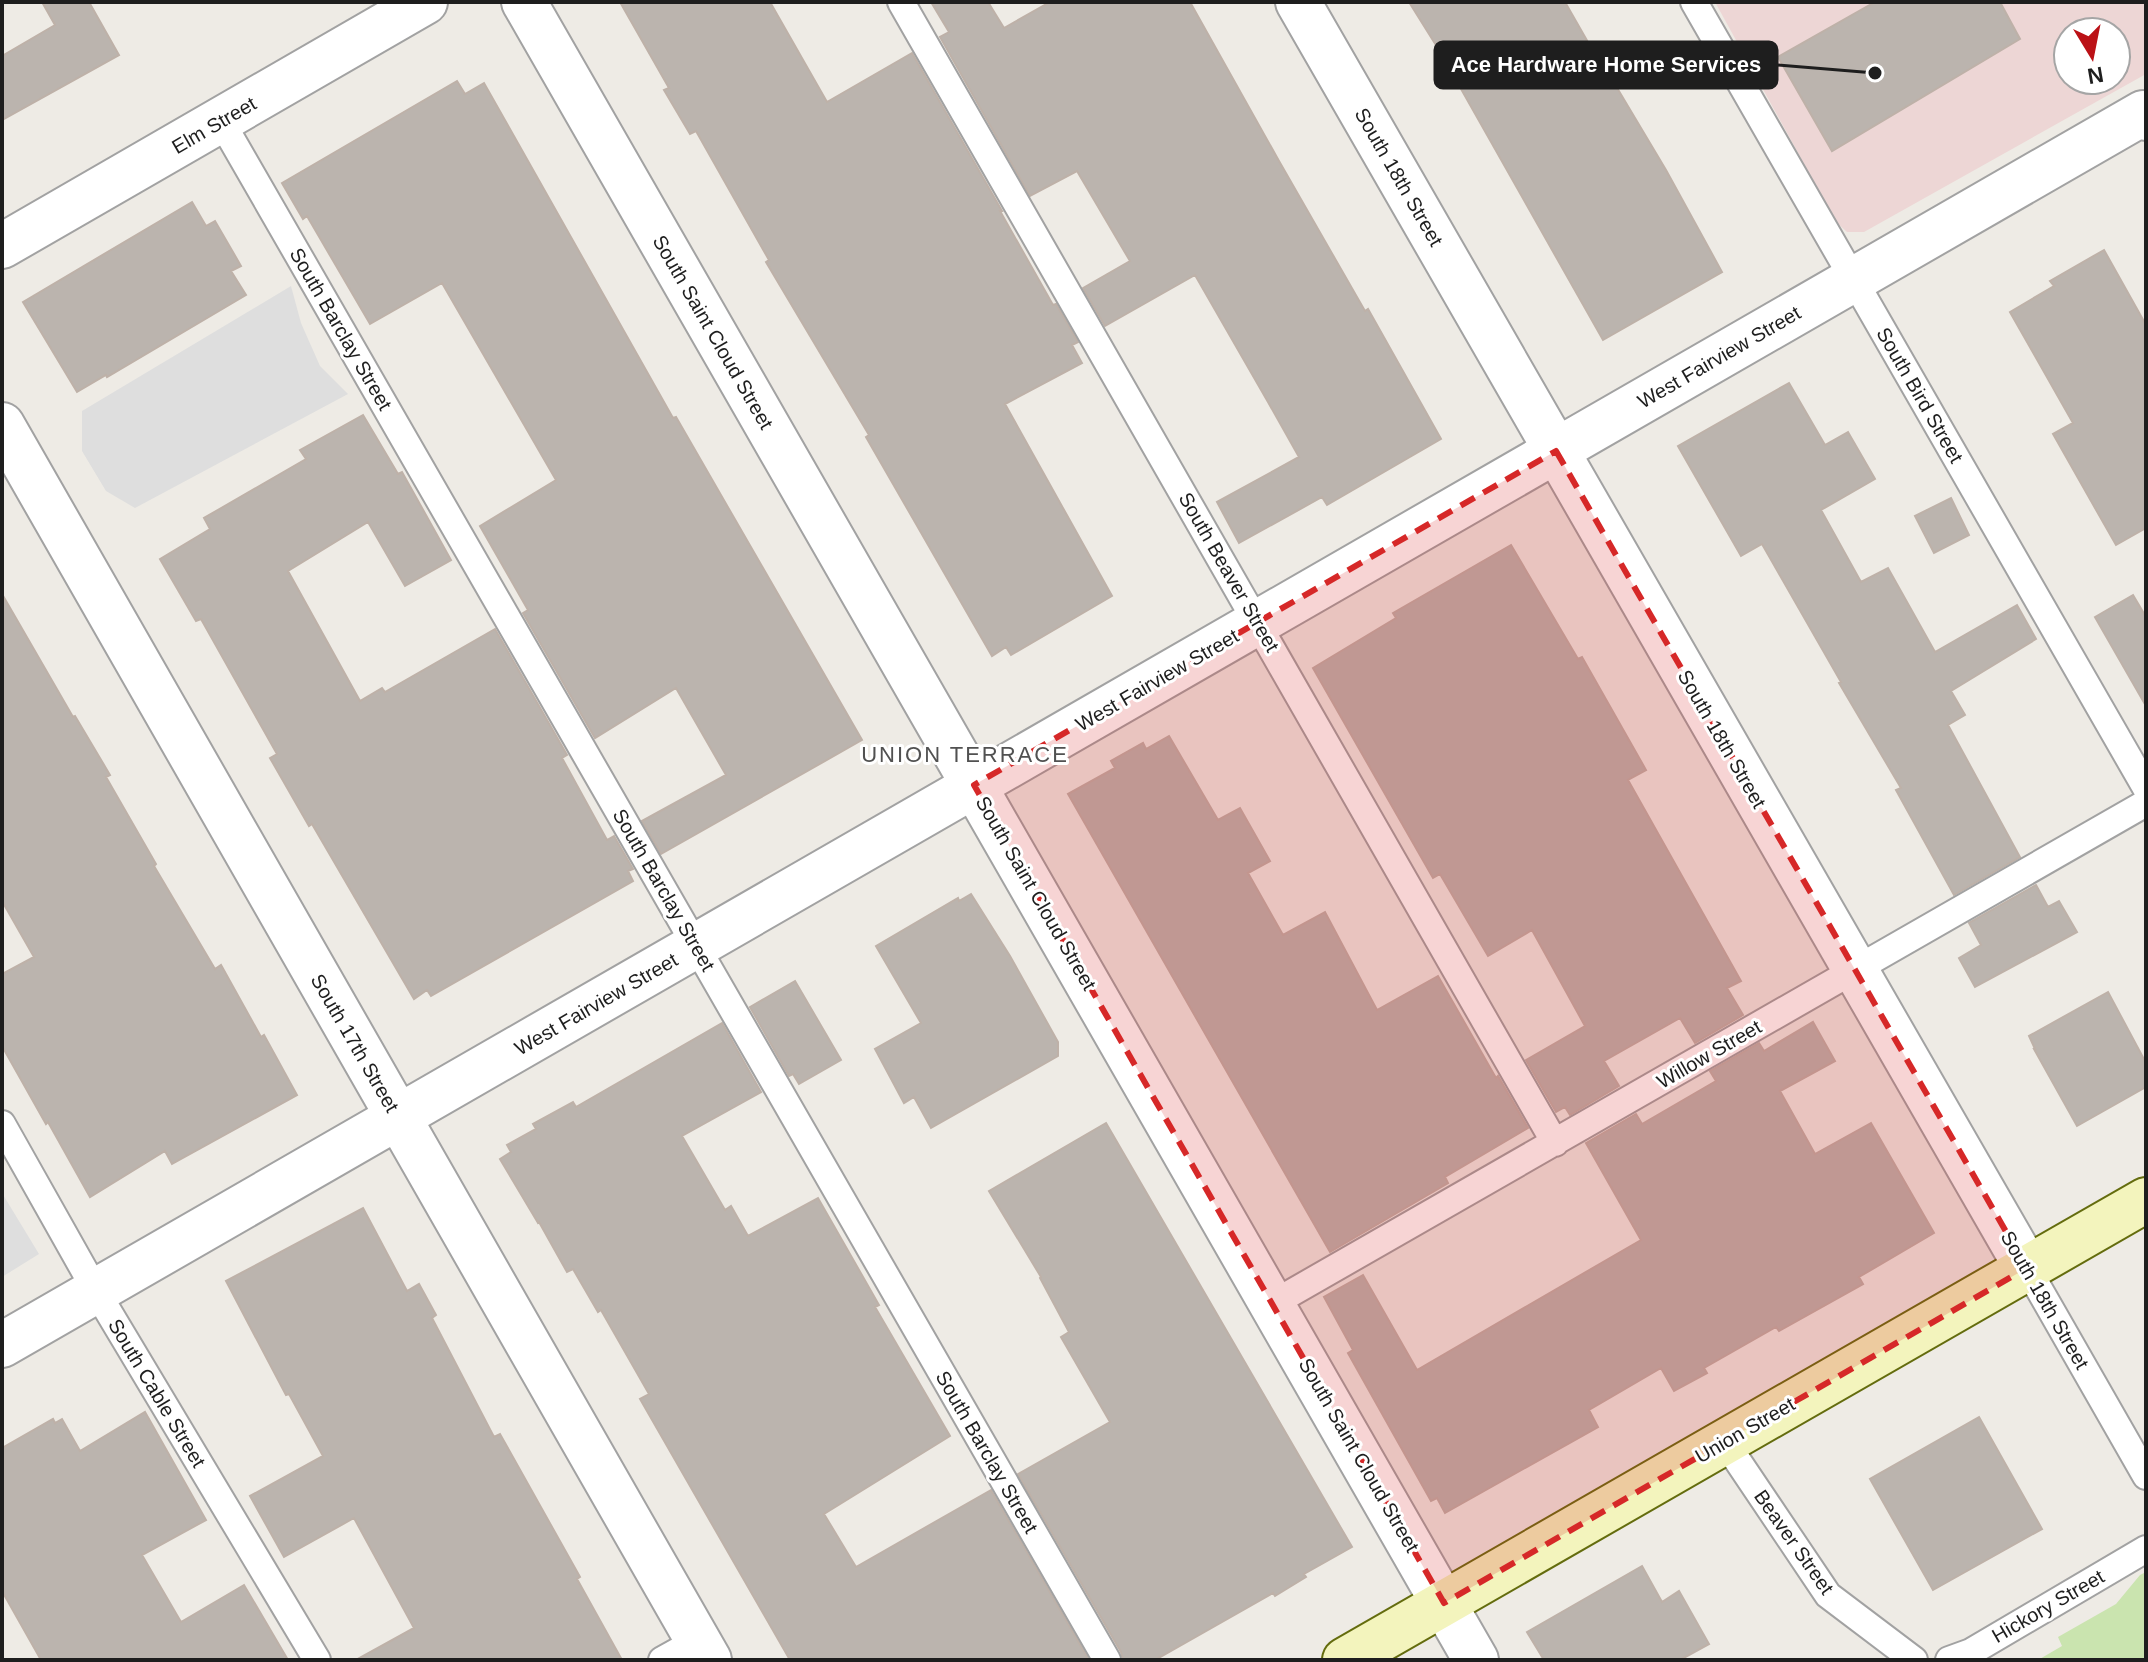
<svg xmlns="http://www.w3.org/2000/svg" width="2148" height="1662" font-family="Helvetica,sans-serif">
	<rect width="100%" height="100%" fill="#eeebe5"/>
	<path fill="#edd6d5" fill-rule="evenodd" d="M1715 2H2146V74L1864 232H1847L1836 222ZM2068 32H2116V80H2068Z"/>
	<path fill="#cae4af" d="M2146 1572V1660H2038L2062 1646 2058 1637 2116 1604 2140 1575Z"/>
	<path fill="#dedede" d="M291 286 301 323 320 366 348 394 135 508 106 491 82 451V411Z
		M2 1193 39 1254 2 1277Z"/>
	<path fill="#bbb4ae" stroke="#beb1a8" stroke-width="2" d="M42 2H89L119 55 2 120V56L55 25Z
		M620 2H770L827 102 912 53 1002 211H1000L1053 305 1056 304 1078 342 1072 345 1082 363 1005 404 1112 596 1011 655 1006 647 992 656 866 437 869 435 766 262 769 260 696 131 690 134 664 90 669 88Z
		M931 2H988L1004 28 1050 2H1190L1279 161 1365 311 1368 309 1441 439 1327 505 1322 497 1239 543 1217 502 1299 457 1268 402 1195 275 1105 326 1083 288 1130 261 1077 171 1030 196 940 37 949 32Z
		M1409 2H1565L1605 72 1607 71 1666 170 1722 272 1603 340 1439 50Z
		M1875 2H2000L2020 39 1832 151 1778 57Z
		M457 81 465 94 484 83 673 418 676 417 862 740 661 854 642 821 726 775 676 688 595 738 523 613 528 610 480 526 556 480 442 283 370 324 307 216 303 219 282 183Z
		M192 202 206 226 215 221 241 266 231 271 246 295 107 377 106 375 77 392 23 302Z
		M2104 250 2146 325V528L2116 545 2053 434 2073 423 2010 312 2054 286 2050 281Z
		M1789 383 1825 445 1848 432 1875 479 1821 510 1861 582 1888 568 1935 652 2017 605 2036 639 1951 691 1965 715 1948 725 2020 857 1954 895 1896 790 1901 788 1839 683 1841 682 1762 544 1741 556 1678 446Z
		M363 415 398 474 402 472 451 560 405 586 368 522 288 571 360 701 382 688 385 692 495 629 567 755 562 758 607 840 614 836 633 869 628 871 633 881 431 996 427 990 414 999 312 824 309 826 270 758 277 754 201 619 196 621 160 559 210 529 204 518 306 459 300 450Z
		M1951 498 1969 535 1934 553 1915 516Z
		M1511 545 1578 659 1582 657 1646 770 1628 780 1741 981 1727 988 1743 1015 1695 1043 1680 1018 1604 1061 1619 1086 1570 1115 1565 1107 1556 1112 1526 1060 1585 1026 1532 930 1488 956 1440 874 1433 878 1313 668 1396 618 1393 613Z
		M2 594 73 717 75 716 110 775 106 777 156 864 154 866 215 969 221 965 261 1037 264 1035 297 1095 172 1164 165 1151 90 1197 48 1122 46 1124 2 1046V974L34 957 2 901Z
		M2133 595 2146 617V706L2095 617Z
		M1169 736 1218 820 1240 808 1270 861 1248 873 1283 935 1325 912 1377 1010 1438 976 1496 1078 1498 1076 1528 1128 1445 1177 1448 1183 1330 1252 1068 794 1115 768 1111 761 1143 743 1146 749Z
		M2036 885 2048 907 2059 901 2077 932 1975 987 1959 958 1981 945 1969 923Z
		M971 894 1010 956 1058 1042V1056L931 1128 914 1097 904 1103 875 1049 921 1023 876 946 958 898 959 901Z
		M795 981 841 1060 799 1084 793 1074 789 1076 750 1007Z
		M2108 992 2146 1063V1087L2077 1126 2034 1049H2035L2029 1036Z
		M1813 1022 1835 1061 1780 1091 1815 1154 1871 1123 1934 1233 1859 1277 1863 1284 1779 1331 1776 1327 1704 1368 1707 1373 1674 1391 1661 1368 1589 1410 1598 1427 1445 1513 1437 1498 1431 1501 1348 1353 1353 1350 1324 1297 1363 1275 1417 1370 1641 1240 1586 1143 1636 1114 1642 1124 1716 1081 1710 1071 1759 1043 1764 1051Z
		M722 1023 761 1092 682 1136 725 1210 731 1206 748 1236 818 1198 879 1305 875 1307 950 1436 824 1514 856 1567 991 1490 1089 1660H790L640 1399 649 1394 601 1310 598 1312 573 1269 567 1272 539 1222 538 1223 500 1159 511 1152 507 1145 536 1129 533 1124 573 1102 576 1107Z
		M1106 1123 1352 1547 1304 1574 1306 1577 1275 1596 1273 1593 1155 1660H1123L1121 1652 1018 1474 1110 1422 1061 1337 1069 1332 1040 1278 1041 1277 989 1191Z
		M363 1208 407 1291 419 1284 436 1315 432 1318 494 1437 500 1434 580 1577 577 1579 622 1660H356L414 1628 354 1518 284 1557 250 1496 323 1456 289 1394 286 1395 226 1281Z
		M145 1412 206 1520 142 1555 181 1622 244 1585 288 1660H41L2 1591V1448L53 1419 55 1423 62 1419 80 1451Z
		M1979 1417 2042 1529 1933 1590 1870 1479Z
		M1642 1566 1662 1602 1679 1591 1709 1644 1680 1660H1544L1527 1632Z"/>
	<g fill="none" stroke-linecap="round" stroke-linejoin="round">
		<defs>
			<path id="lane" d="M901 2 1555 1143
				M1694 2 2146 788
				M221 121 1107 1660
				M2 1124 96 1291 317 1660
				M2027 1268 2146 1476
				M1272 1304 2146 803
				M1725 1442 1828 1595 1914 1660
				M662 1660 698 1640
				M1949 1660 1971 1652 2146 1549"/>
			<path id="street" d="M524 2 1476 1660
				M1298 2 2027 1268
				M2 246 425 2
				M2 425 709 1660
				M2 1345 2143 113 2146 118"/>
			<path id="secondary" d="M1345 1660 2146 1200"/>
		</defs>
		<use href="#lane" stroke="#a2a2a2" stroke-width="30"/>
		<use href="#street" stroke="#a2a2a2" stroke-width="48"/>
		<use href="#secondary" stroke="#646c0e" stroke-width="48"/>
		<use href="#lane" stroke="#fff" stroke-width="26"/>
		<use href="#street" stroke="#fff" stroke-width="44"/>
		<use href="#secondary" stroke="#f3f4bd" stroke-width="44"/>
	</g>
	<path fill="#d62828" fill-opacity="0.2" stroke="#d62828" stroke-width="6" stroke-dasharray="16 10" stroke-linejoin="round" d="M1556 451 2027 1268 1444 1603 974 785Z"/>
	<g text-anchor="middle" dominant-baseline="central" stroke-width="6" stroke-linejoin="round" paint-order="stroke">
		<g font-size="20" fill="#1e1e1e" stroke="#fff">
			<text transform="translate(214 125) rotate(-30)">Elm Street</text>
			<text transform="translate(1399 177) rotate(60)">South 18th Street</text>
			<text transform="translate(341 329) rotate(60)">South Barclay Street</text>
			<text transform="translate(713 332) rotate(60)">South Saint Cloud Street</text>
			<text transform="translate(1719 357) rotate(-30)">West Fairview Street</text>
			<text transform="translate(1920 395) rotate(60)">South Bird Street</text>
			<text transform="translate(1229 572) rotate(60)">South Beaver Street</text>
			<text transform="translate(1157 680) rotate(-30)">West Fairview Street</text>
			<text transform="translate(1722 739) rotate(60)">South 18th Street</text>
			<text transform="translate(664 890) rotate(60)">South Barclay Street</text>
			<text transform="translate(1036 893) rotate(60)">South Saint Cloud Street</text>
			<text transform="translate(596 1004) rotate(-30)">West Fairview Street</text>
			<text transform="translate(355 1043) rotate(60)">South 17th Street</text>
			<text transform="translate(1709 1054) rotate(-30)">Willow Street</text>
			<text transform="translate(2045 1300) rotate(60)">South 18th Street</text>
			<text transform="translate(157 1393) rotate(59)">South Cable Street</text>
			<text transform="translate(1745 1430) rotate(-30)">Union Street</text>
			<text transform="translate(987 1452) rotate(60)">South Barclay Street</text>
			<text transform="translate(1359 1455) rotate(60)">South Saint Cloud Street</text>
			<text transform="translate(1794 1542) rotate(55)">Beaver Street</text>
			<text transform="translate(2048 1606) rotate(-30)">Hickory Street</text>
		</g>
		<g font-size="22" letter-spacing="2" fill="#515151" stroke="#fff">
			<text x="965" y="754">UNION TERRACE</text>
		</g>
	</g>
	<path fill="none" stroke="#1e1e1e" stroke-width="3" d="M1875 73L1777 65"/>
	<circle fill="#1e1e1e" stroke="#fff" stroke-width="3" cx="1875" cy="73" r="8"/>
	<rect fill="#1e1e1e" stroke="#1e1e1e" stroke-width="3" x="1435" y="42" width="342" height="46" rx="8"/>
	<g font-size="22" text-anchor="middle" font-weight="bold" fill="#fff">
		<text x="1606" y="72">Ace Hardware Home Services</text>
	</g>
	<rect width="2148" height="1662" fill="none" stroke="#1e1e1e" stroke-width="8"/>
	<g transform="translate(2092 56) rotate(170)"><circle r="38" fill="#ffffff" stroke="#a5a5a5" stroke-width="2"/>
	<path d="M0-6L14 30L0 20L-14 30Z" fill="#bb1116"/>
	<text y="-12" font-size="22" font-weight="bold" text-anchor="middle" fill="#1e1e1e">N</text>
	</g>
</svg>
